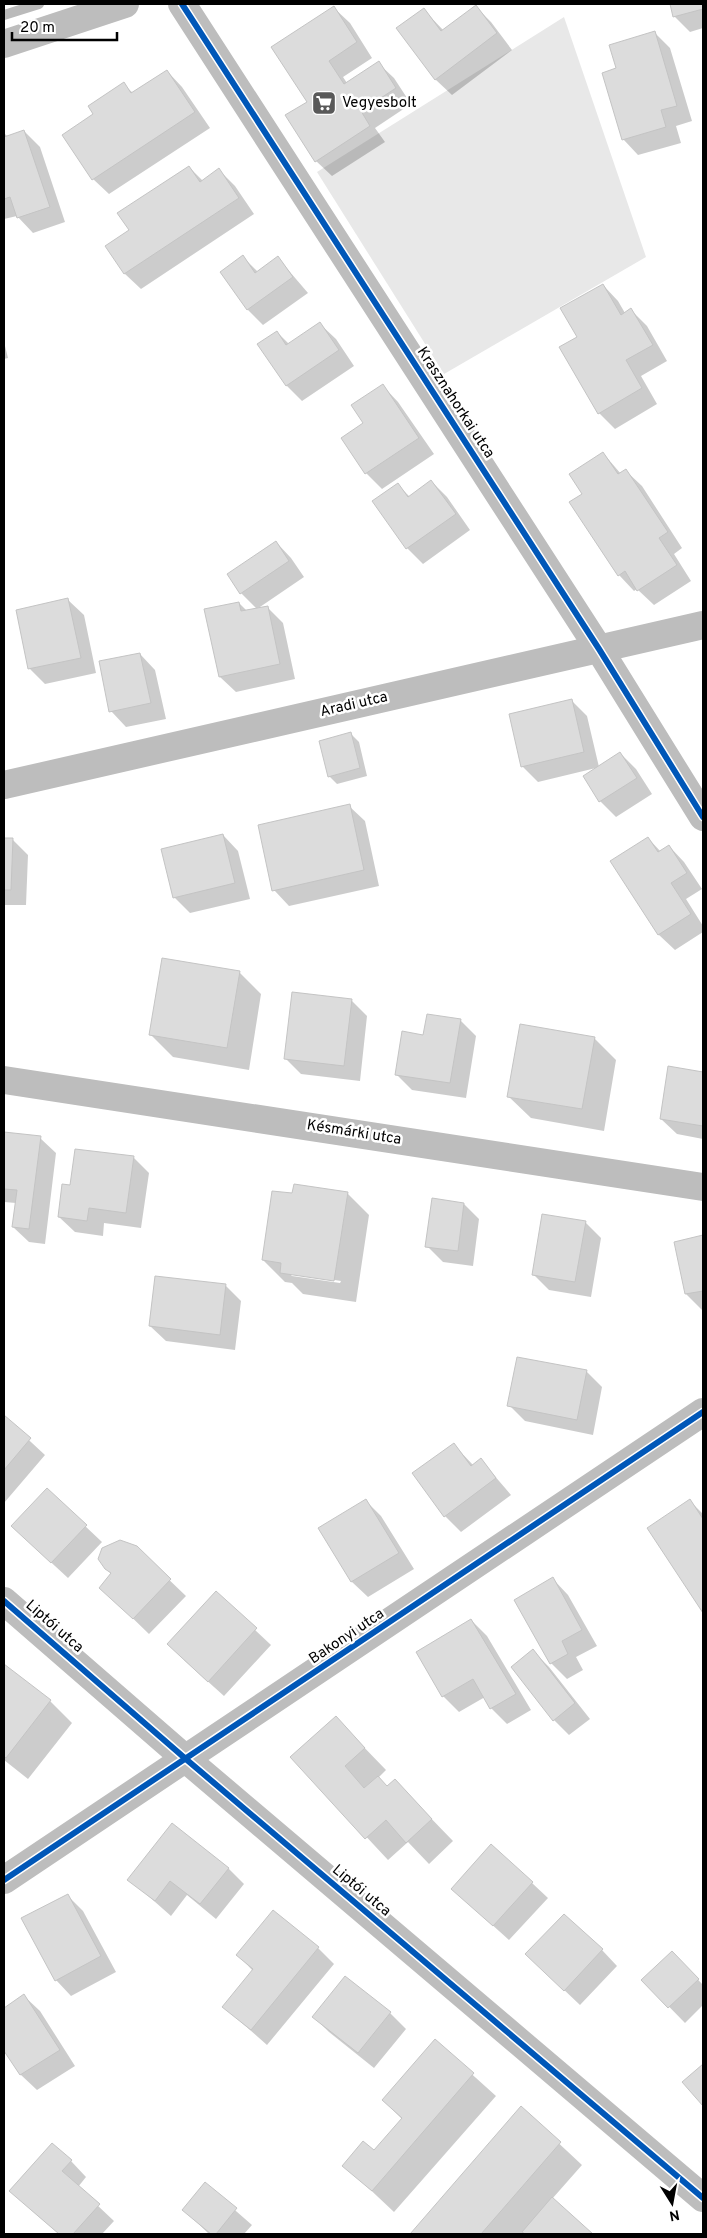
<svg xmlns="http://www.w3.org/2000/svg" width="707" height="2238" font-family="Overpass,sans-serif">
	<rect width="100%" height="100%" fill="#fff"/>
	<path fill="#e8e8e8" d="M564 17 646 257 444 374 317 172Z"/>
	<path fill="#0003" fill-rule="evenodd" d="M671 4H703V28L690 32 674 16Z
		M476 7 491 22 512 50 452 95 436 80 398 29 423 9 444 31Z
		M334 8 350 23 372 58 343 77 347 83 378 63 394 78 411 104 375 128 385 142 332 176 316 161 309 102Z
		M655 33 670 48 692 121 676 126 681 143 638 155 623 139 617 69Z
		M167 71 182 87 210 128 109 194 93 179 95 115 123 84 133 93Z
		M24 131 40 147 65 222 33 233 17 216 4 219V133L8 137Z
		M189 167 203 181 219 170 235 186 254 214 141 289 125 274 107 247 130 231Z
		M243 257 258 272 278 258 308 293 263 325 248 310 221 273Z
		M603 285 618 301 625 313 631 310 647 326 667 361 641 376 657 404 615 429 599 413Z
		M320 324 336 339 354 366 302 401 286 385 277 332 289 344Z
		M4 342 8 358 4 359Z
		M383 386 398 402 434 454 382 489 366 473 343 438 365 424Z
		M603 453 621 474 626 471 642 486 682 548 674 554 691 581 654 605 637 589 634 591 619 575 583 494Z
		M431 481 447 497 470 530 423 564 407 548 398 485 410 497Z
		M276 542 291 558 304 577 257 609 241 593Z
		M68 600 84 615 96 673 45 684 30 669Z
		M239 603 247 611 267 607 283 623 295 679 236 692 220 677Z
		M140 654 155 670 166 719 126 727 111 711Z
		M571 700 587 716 599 767 620 753 636 769 652 794 616 817 600 801 596 768 538 782 522 766Z
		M351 734 359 742 367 776 337 784 329 776Z
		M349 806 365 821 379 886 289 906 274 890Z
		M223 835 238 851 250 899 190 913 174 897Z
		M648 838 661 852 669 846 684 862 702 889 686 899 703 926V932L675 950 659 935 612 862Z
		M4 839 13 840 28 855 26 905H4Z
		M239 972 261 994 249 1070 173 1057 151 1035Z
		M351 1000 367 1016 360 1081 301 1074 285 1058Z
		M460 1020 476 1036 466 1098 412 1090 396 1074 424 1036Z
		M594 1038 616 1060 604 1131 531 1118 508 1096Z
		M669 1068 703 1073V1139L677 1134 661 1119Z
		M4 1133 40 1138 56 1153 45 1244 29 1242 13 1227 16 1203 4 1202Z
		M133 1157 149 1173 141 1228 104 1223 103 1236 75 1232 59 1217Z
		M347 1193 369 1215 356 1302 303 1294 292 1283 285 1282 263 1260 293 1195ZM289 1273 341 1281 340 1283 292 1276Z
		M464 1204 479 1219 473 1266 443 1262 427 1246Z
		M585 1222 601 1238 591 1297 549 1290 533 1274Z
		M703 1237V1309L702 1310 686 1294 675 1243Z
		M225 1285 241 1301 235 1350 166 1341 150 1326Z
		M586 1371 602 1387 593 1435 525 1421 509 1405Z
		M4 1417 45 1455 4 1503Z
		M454 1445 473 1465 481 1460 511 1495 461 1532 445 1516 414 1474Z
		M47 1490 102 1542 68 1578 29 1542Z
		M366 1501 381 1516 414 1569 368 1597 352 1582 320 1528Z
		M690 1501 703 1514V1611L649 1528Z
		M136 1548 186 1596 149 1634 117 1603 112 1575 106 1568Z
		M553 1579 568 1595 597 1646 576 1657 583 1670 567 1679 551 1663Z
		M216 1593 271 1645 224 1696 184 1660Z
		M471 1620 487 1636 531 1710 507 1724 491 1708 485 1697 459 1712 443 1696 417 1652Z
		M533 1651 549 1667 590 1719 569 1735 554 1720Z
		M4 1665 50 1701 72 1723 28 1779 4 1760Z
		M357 1740 386 1770 378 1778 387 1787 395 1781 453 1841 429 1864 408 1842 388 1860 292 1757Z
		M228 1868 244 1884 216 1919 187 1895 171 1916 129 1879Z
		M532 1883 548 1898 509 1940 469 1904Z
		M67 1895 83 1911 116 1972 71 1996 56 1980Z
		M318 1948 334 1964 267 2045 224 2007 253 1971 238 1955Z
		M602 1950 617 1966 580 2005 543 1970Z
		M687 1968 703 1985V2005L685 2023 643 1980Z
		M24 1996 40 2011 75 2066 37 2090 21 2075 4 2048V2009Z
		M390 2013 406 2029 374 2068 329 2032 314 2017Z
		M435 2041 496 2096 394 2212 344 2165 374 2152 402 2119 383 2100Z
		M521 2108 582 2165 552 2199 592 2234H527L524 2232 522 2234H411Z
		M71 2161 86 2177 78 2187 114 2221 102 2234H59L27 2206Z
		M205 2184 252 2225 244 2234H209L184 2210Z"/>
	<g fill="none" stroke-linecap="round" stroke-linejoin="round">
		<path stroke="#bababa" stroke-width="10" d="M4 15 39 4"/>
	</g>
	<path fill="#dcdcdc" stroke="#c4c4c4" d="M670 4H703V9L673 17Z
		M476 5 497 33 435 80 396 28 424 8 441 31Z
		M334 6 357 42 329 61 344 84 379 61 396 88 361 111 370 126 315 162 285 115 307 102 271 47Z
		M655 31 677 106 661 110 666 127 622 140 602 73 616 68 609 45Z
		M167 70 195 112 92 180 62 135 93 114 88 106 124 82 131 93Z
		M24 130 50 207 17 218 10 197 4 199V137Z
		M189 166 200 182 219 168 239 198 124 274 105 246 129 230 117 213Z
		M243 255 255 273 278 256 293 277 247 310 220 272Z
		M603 284 621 315 631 308 653 345 626 360 642 388 598 414 559 347 577 337 560 308Z
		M320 322 339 350 286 386 257 344 277 331 286 345Z
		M383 384 419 438 365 474 341 438 363 423 351 405Z
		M603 452 618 474 626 469 668 532 659 538 677 565 637 591 625 571 618 576 569 502 582 494 569 474Z
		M431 480 456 514 406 549 372 501 398 483 408 497Z
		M276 541 289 561 240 594 227 574Z
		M68 598 81 658 28 669 16 610Z
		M239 602 241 611 268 606 280 664 219 677 204 609Z
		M140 653 151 703 109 712 99 661Z
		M572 699 584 752 521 767 509 714Z
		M351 732 360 768 328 777 319 741Z
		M620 752 637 778 599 802 583 776Z
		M350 804 364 870 272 891 258 825Z
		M223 834 235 883 173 898 161 849Z
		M648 837 658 852 669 845 687 873 671 883 691 914 658 935 610 861Z
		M4 838H13L11 890H4Z
		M162 958 240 971 227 1048 149 1035Z
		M292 992 352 999 344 1066 284 1059Z
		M427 1014 461 1019 450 1083 395 1075 402 1031 423 1035Z
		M520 1024 595 1037 582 1109 507 1097Z
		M668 1066 703 1072V1126L660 1119Z
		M4 1132 41 1136 29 1229 12 1227 17 1190 4 1189Z
		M75 1149 134 1156 126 1213 89 1208 87 1221 58 1217 62 1184 70 1185Z
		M294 1184 348 1192 334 1281 280 1273 281 1263 262 1260 272 1191 292 1193Z
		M432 1198 464 1203 458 1251 425 1247Z
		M542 1214 586 1221 575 1282 532 1275Z
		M703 1235V1291L685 1294 674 1242Z
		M155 1276 226 1284 220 1335 149 1326Z
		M517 1357 587 1370 577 1420 507 1406Z
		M4 1415 31 1438 4 1470Z
		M454 1443 471 1466 481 1458 496 1478 444 1517 412 1473Z
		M47 1488 87 1525 51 1563 11 1526Z
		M366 1499 399 1553 351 1582 318 1528Z
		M690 1499 703 1519V1613L647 1528Z
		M120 1540 137 1546 171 1579 133 1619 99 1588 111 1573 105 1569 98 1559 102 1548Z
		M553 1577 582 1630 562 1641 568 1654 550 1664 514 1600Z
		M216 1591 257 1628 208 1682 167 1644Z
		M471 1619 516 1694 490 1709 473 1679 442 1697 416 1652Z
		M533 1649 575 1703 553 1721 511 1667Z
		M4 1664 51 1700 6 1758 4 1756Z
		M336 1716 365 1748 345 1766 364 1788 378 1776 387 1786 395 1779 432 1819 406 1843 386 1820 365 1839 290 1757Z
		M172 1823 229 1868 200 1904 170 1881 155 1901 127 1880Z
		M491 1844 533 1882 493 1926 451 1889Z
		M68 1894 101 1956 55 1981 21 1918Z
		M273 1910 319 1947 251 2030 222 2007 253 1969 236 1955Z
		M564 1914 603 1949 564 1991 525 1954Z
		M672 1951 699 1979 668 2008 641 1980Z
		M345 1976 391 2012 358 2053 312 2017Z
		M24 1994 60 2050 20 2075 4 2051V2008Z
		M435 2039 474 2073 372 2191 342 2166 363 2141 374 2150 402 2118 382 2100Z
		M703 2064V2106L682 2082Z
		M521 2106 561 2142 481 2234H410Z
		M52 2143 72 2160 62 2171 100 2204 73 2234H59L9 2191Z
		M205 2182 237 2208 216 2234H211L182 2210Z
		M552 2197 593 2234H525L522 2232Z"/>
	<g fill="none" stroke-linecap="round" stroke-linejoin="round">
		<path stroke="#bdbdbd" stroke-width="28" d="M182 4 599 649 703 817
			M4 44 125 4
			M4 785 703 625
			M4 1080 703 1187
			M4 1601 187 1760 703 2198
			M4 1880 703 1412"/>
		<defs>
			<path id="cycleway" d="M182 4 599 649 703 817
				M4 1601 187 1760 703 2198
				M4 1880 703 1412"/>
		</defs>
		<use href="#cycleway" stroke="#fff" stroke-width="9"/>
		<use href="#cycleway" stroke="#0057b8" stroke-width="6"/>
	</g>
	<defs>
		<symbol id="supermarket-square" viewBox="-11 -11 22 22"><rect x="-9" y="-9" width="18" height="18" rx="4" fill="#595959" stroke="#fff"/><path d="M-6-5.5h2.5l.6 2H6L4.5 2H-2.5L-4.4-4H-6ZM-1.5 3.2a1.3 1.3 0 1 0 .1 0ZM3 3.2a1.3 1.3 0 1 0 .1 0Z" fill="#fff"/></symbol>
	</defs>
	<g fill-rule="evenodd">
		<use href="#supermarket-square" x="310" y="89" width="28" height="28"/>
	</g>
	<g text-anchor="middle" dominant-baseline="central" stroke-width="5" stroke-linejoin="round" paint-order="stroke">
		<g font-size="15" fill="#000" stroke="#fff" text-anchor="start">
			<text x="342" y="103">Vegyesbolt</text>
		</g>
		<g font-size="15" fill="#000" stroke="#fff">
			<text transform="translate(455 403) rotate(57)">Krasznahorkai utca</text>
			<text transform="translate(354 705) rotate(-13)">Aradi utca</text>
			<text transform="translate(354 1133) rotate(9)">Késmárki utca</text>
			<text transform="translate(54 1627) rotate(41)">Liptói utca</text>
			<text transform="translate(347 1637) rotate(-34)">Bakonyi utca</text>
			<text transform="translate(361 1891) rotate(40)">Liptói utca</text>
		</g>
	</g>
	<rect width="707" height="2238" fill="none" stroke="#000000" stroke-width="10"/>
	<g transform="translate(672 2203) rotate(169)" stroke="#ffffff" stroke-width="4" paint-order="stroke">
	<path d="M0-4L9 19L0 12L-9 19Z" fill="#000000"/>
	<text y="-8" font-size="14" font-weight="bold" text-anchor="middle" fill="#000000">N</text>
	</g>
	<path d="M12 32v8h105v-8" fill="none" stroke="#000000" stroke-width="2.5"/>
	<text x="20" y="32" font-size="15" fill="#000000" stroke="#ffffff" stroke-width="4" paint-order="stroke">20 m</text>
</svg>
